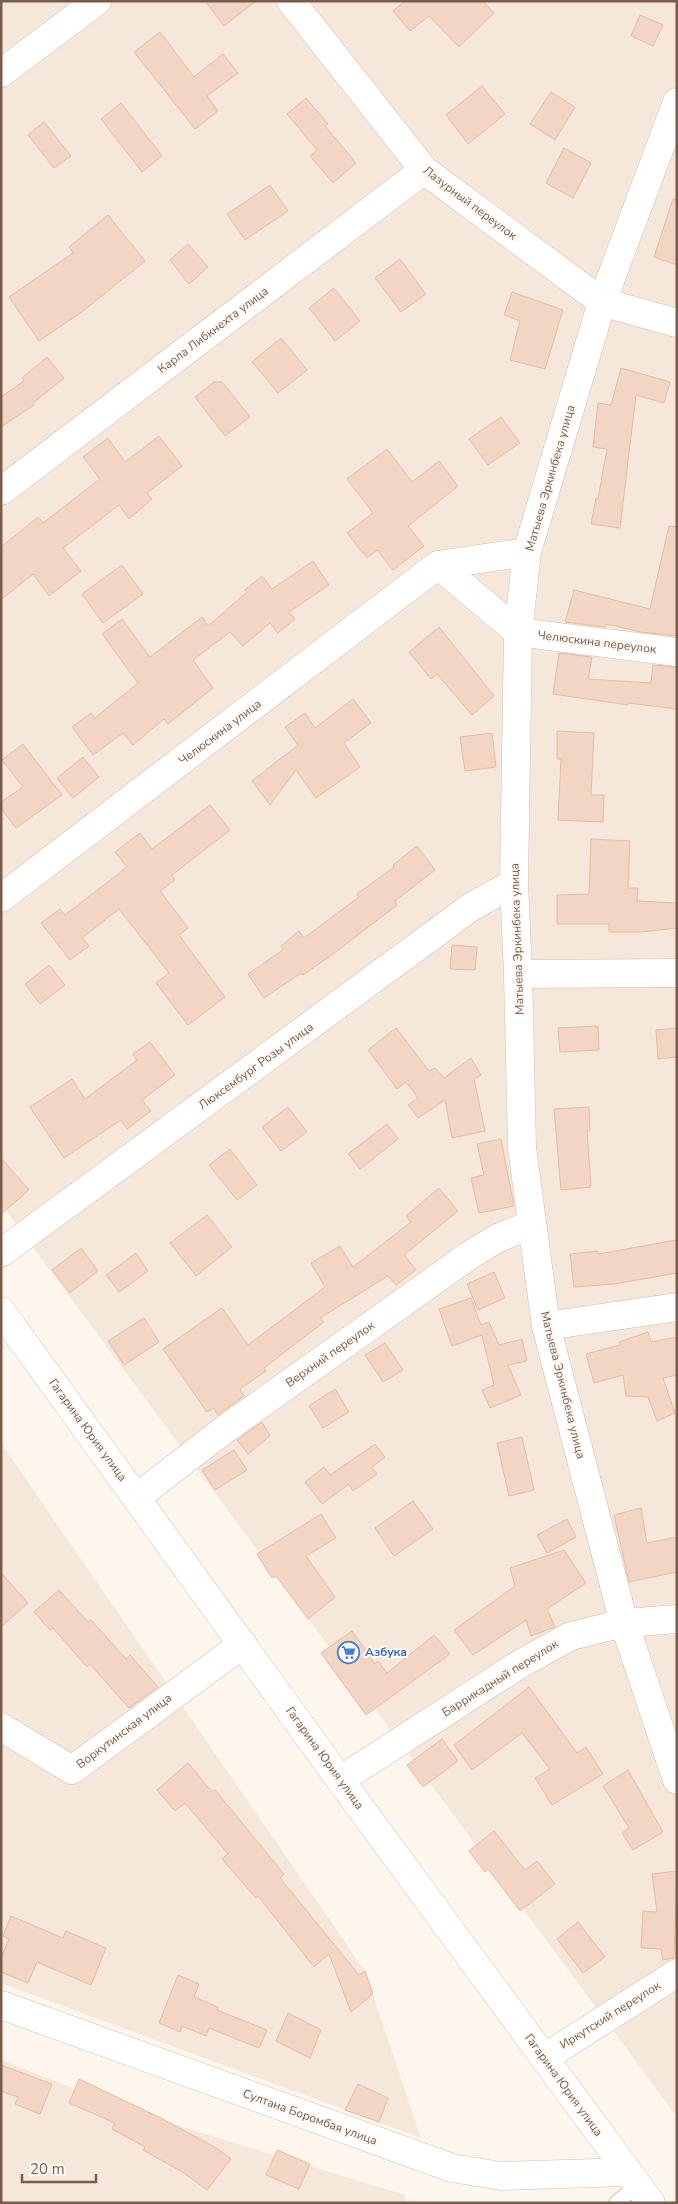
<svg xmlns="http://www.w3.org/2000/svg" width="678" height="2204" font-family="'Nunito Sans',sans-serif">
	<rect width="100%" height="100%" fill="#fdf6ec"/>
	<path fill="#f5e8da" d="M1 1H677V2117L1 1204Z
		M1 1443 365 1971 421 2138 1 1983Z
		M1 2060 137 2113 405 2195V2203H1Z"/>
	<path fill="#f3d5c3" stroke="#e6bba3" d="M205 1H256L224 26Z
		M405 1H483L494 13 459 47 429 16 410 31 393 11Z
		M640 15 663 25 653 46 631 36Z
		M160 32 194 77 223 54 238 73 207 96 218 111 195 129 134 52Z
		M482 86 505 114 468 144 446 115Z
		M551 92 575 107 555 140 530 124Z
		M306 98 328 124 325 126 356 163 333 183 310 156 317 150 287 114Z
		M121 103 162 156 142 172 101 119Z
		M44 122 71 156 54 168 28 135Z
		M564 148 591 163 573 198 546 183Z
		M270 185 288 211 245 240 227 214Z
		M673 199H677V265L654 257Z
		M108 215 145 261 83 311 39 341 9 297 73 253 69 247Z
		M188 244 208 267 189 284 170 260Z
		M400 259 426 294 401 312 375 278Z
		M334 288 360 321 335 341 309 308Z
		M512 292 563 310 545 369 510 360 520 321 504 315Z
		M281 338 307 370 278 393 252 362Z
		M47 357 64 378 33 403 34 405 1 427V397L24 381 22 378Z
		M621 368 670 382 664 403 636 395 620 528 591 524 596 498 598 499 607 449 593 447 598 403 611 405Z
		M214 382H222L250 417 225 436 195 397Z
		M501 417 520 443 488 465 469 439Z
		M159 436 182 466 147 493 152 499 129 519 119 505 63 548 81 571 49 596 33 574 1 600V547L38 517 43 523 100 479 83 457 108 438 125 462Z
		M387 449 412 482 439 461 458 486 408 526 424 546 393 570 377 550 367 558 347 533 373 513 347 479Z
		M669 526 677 527V636L641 632 607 624 605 627 565 622 574 590 650 609Z
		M313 561 329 585 289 612 295 619 278 633 270 623 243 646 230 632 193 660 213 688 168 724 164 719 133 745 123 733 93 755 72 727 91 713 95 718 138 683 102 634 122 619 150 657 202 617 208 626 247 592 245 590 262 576 272 589Z
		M122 565 143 594 103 623 82 594Z
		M439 627 494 696 472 715 437 674 431 679 409 652Z
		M559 653 592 657 588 679 651 683 653 665 677 667V709L628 703V705L553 694Z
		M353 699 371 723 344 743 360 767 316 798 296 770 270 805 252 781 298 745 285 727 305 713 315 728Z
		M557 731 594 733 591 795H604L603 822 558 820 561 759H557Z
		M492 733 496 767 465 771 460 737Z
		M23 744 62 795 16 828 1 808V802L23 787 2 760Z
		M83 757 99 777 73 798 57 778Z
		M210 805 230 830 172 875 175 880 160 891 188 928 179 935 225 997 188 1025 156 983 169 973 119 909 82 938 89 946 70 960 41 923 60 909 65 915 127 867 115 852 140 833 152 849Z
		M591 839 630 841 628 888H638L637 901 677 903V928L641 932H609V924H557V895L589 894Z
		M417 846 435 870 395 901 397 905 337 951 303 975 301 973 264 998 248 974 283 950 281 946 299 931 304 938 359 897 357 894 394 867 393 865Z
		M452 945 477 947 475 970 450 969Z
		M49 965 65 985 40 1004 25 984Z
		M598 1026 599 1050 560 1052 558 1028Z
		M396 1028 429 1071 435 1068 444 1078 471 1058 481 1075 474 1079 485 1131 452 1138 445 1100 418 1118 408 1105 418 1098 406 1082 397 1089 368 1050Z
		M677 1028V1057L658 1059 656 1030Z
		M150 1042 175 1075 142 1100 151 1111 127 1129 121 1120 64 1158 30 1107 72 1079 85 1099 137 1060 133 1054Z
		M288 1107 307 1132 281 1151 262 1127Z
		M589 1107 590 1130H587L591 1187 561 1190 554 1109Z
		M387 1124 398 1139 360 1169 348 1154Z
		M501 1139 514 1206 479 1213 471 1178 484 1175 477 1144Z
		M230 1149 257 1185 237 1200 209 1165Z
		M1 1158 29 1190 1 1214Z
		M439 1188 458 1211 404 1255 416 1270 396 1285 388 1276 320 1318 324 1322 264 1368 266 1371 240 1389 244 1396 218 1415 213 1408 207 1412 163 1349 222 1308 248 1345 325 1287 311 1263 340 1246 353 1267 411 1222 406 1216Z
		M207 1215 232 1247 196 1276 170 1243Z
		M677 1240V1273L614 1284 574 1287 570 1254 598 1251V1254Z
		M81 1248 98 1271 70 1293 52 1270Z
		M136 1253 148 1271 119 1292 106 1275Z
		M494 1272 505 1298 478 1310 467 1284Z
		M471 1298 481 1325 489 1322 499 1345 522 1339 527 1361 508 1365 521 1395 490 1408 482 1390 494 1385 482 1335 452 1346 439 1309Z
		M144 1318 159 1342 124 1365 108 1341Z
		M648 1332 651 1342 677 1337V1375L663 1378 675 1413 657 1421 648 1397 626 1396 623 1375 594 1383 586 1354 620 1345 619 1342Z
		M385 1343 403 1370 383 1382 365 1355Z
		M335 1389 349 1412 323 1428 309 1406Z
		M262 1422 270 1436 248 1454 237 1440Z
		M522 1437 534 1490 509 1496 497 1443Z
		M375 1444 385 1457 372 1467 377 1474 353 1491 349 1484 322 1504 305 1482 324 1467 330 1475Z
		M234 1450 247 1470 215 1490 202 1470Z
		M413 1501 433 1529 394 1556 375 1528Z
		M641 1508 647 1543 677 1537V1572L629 1582 614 1515Z
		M321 1514 336 1538 306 1556 335 1597 308 1619 276 1576 272 1578 257 1554Z
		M567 1519 576 1537 547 1553 537 1535Z
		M564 1550 586 1583 547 1609 555 1627 531 1636 526 1620 473 1655 454 1630 515 1586 510 1568Z
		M1 1573 28 1603 1 1627Z
		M59 1590 88 1622 91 1620 126 1659 130 1655 158 1687 129 1708 90 1664 87 1667 53 1628 50 1630 34 1612Z
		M352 1631 375 1664 378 1661 387 1673 434 1635 450 1654 366 1715 321 1653Z
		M529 1687 577 1753 586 1747 603 1774 552 1805 535 1778 550 1769 522 1733 472 1770 454 1745Z
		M442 1739 458 1761 423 1787 407 1765Z
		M188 1763 212 1792 215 1790 284 1874 280 1878 359 1975 365 1971 373 1994 351 2012 329 1954 314 1967 258 1896 256 1898 222 1859 228 1854 185 1803 175 1811 157 1790Z
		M628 1770 663 1832 633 1850 622 1833 629 1828 603 1786Z
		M494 1831 525 1870 537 1861 555 1884 520 1911 488 1869 485 1872 469 1851Z
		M677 1871 674 1958 663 1960 661 1949 641 1948 643 1911 657 1912 652 1874Z
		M11 1916 63 1938 66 1931 106 1948 91 1985 37 1962 28 1983 1 1972V1958L9 1939 3 1936Z
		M578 1922 605 1957 583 1973 557 1939Z
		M178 1975 199 1984 194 1997 218 2007 217 2010 267 2030 259 2048 209 2028 206 2036 182 2026 180 2032 159 2023Z
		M288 2013 321 2030 310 2058 276 2041Z
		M1 2065 52 2084 40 2114 15 2104 18 2097 1 2091Z
		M79 2079 161 2118 218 2149 231 2159 207 2190 184 2173 143 2150 145 2147 112 2129 115 2123 69 2103Z
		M358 2084 388 2098 379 2122 345 2110Z
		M277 2150 310 2164 299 2189 266 2175Z"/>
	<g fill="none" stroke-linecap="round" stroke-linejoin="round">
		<defs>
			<path id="service" d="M616 2203 638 2185"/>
			<path id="minor" d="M291 1 424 170 602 302 677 323
				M1 73 97 1
				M677 102 602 302 527 552 518 632 514 883 518 974 522 1148 546 1326 624 1623 677 1780
				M1 491 424 170
				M438 565 518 632 677 652
				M1 898 438 565 527 552
				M518 974 677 973
				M1 1253 471 907 514 883
				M546 1326 677 1307
				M137 1497 228 1427 470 1255 498 1238 532 1224
				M1 1727 72 1770 243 1644
				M340 1780 520 1664 571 1636 624 1623 677 1619
				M1 2005 452 2168 501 2176 628 2172
				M544 2058 677 1973"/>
			<path id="secondary" d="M1 1311 340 1780 651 2203"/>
		</defs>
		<use href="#service" stroke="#d1beb0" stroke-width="16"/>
		<use href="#minor" stroke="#d1beb0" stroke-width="29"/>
		<use href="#secondary" stroke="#d6c0b0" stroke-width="29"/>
		<use href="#service" stroke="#fff" stroke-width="14"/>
		<use href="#minor" stroke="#fff" stroke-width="28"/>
		<use href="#secondary" stroke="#fff" stroke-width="28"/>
	</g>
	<defs>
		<symbol id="supermarket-ring" viewBox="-11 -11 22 22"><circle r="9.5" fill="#fffaf3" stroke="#3f7fe0" stroke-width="1.5"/><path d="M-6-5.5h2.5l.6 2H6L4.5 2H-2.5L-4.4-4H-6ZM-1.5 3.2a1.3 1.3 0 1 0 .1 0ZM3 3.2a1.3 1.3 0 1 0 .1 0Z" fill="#3f7fe0"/></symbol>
	</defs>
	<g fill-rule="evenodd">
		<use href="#supermarket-ring" x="336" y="1640" width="25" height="25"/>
	</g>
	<g text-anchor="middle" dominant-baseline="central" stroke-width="4" stroke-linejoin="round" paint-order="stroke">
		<g font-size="12" fill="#7a5c4d" stroke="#fffaf3">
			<text transform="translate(470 203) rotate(37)">Лазурный переулок</text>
			<text transform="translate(213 330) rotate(-37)">Карла Либкнехта улица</text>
			<text transform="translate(550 478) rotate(-74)">Матыева Эркинбека улица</text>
			<text transform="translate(597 642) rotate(7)">Челюскина переулок</text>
			<text transform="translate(220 732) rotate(-37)">Челюскина улица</text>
			<text transform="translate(517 939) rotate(-92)">Матыева Эркинбека улица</text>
			<text transform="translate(256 1066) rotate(-36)">Люксембург Розы улица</text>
			<text transform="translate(330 1354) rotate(-35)">Верхний переулок</text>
			<text transform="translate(563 1385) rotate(76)">Матыева Эркинбека улица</text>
			<text transform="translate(88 1430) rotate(54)">Гагарина Юрия улица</text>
			<text transform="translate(500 1678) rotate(-32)">Баррикадный переулок</text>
			<text transform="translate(124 1731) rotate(-37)">Воркутинская улица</text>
			<text transform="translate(325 1758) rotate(54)">Гагарина Юрия улица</text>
			<text transform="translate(610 2015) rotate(-32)">Иркутский переулок</text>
			<text transform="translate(564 2085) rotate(54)">Гагарина Юрия улица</text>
			<text transform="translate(310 2117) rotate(20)">Султана Боромбая улица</text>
		</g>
		<g font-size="12" font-weight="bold" fill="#366cbe" stroke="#fffaf3" text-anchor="start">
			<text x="365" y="1652">Азбука</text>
		</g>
	</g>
	<rect width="678" height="2204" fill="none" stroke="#7a5c4d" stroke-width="5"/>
	<path d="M22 2174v8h74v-8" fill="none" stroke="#7a5c4d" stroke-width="2.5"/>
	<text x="30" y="2174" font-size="15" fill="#7a5c4d" stroke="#fffaf3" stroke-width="4" paint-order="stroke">20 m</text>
</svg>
